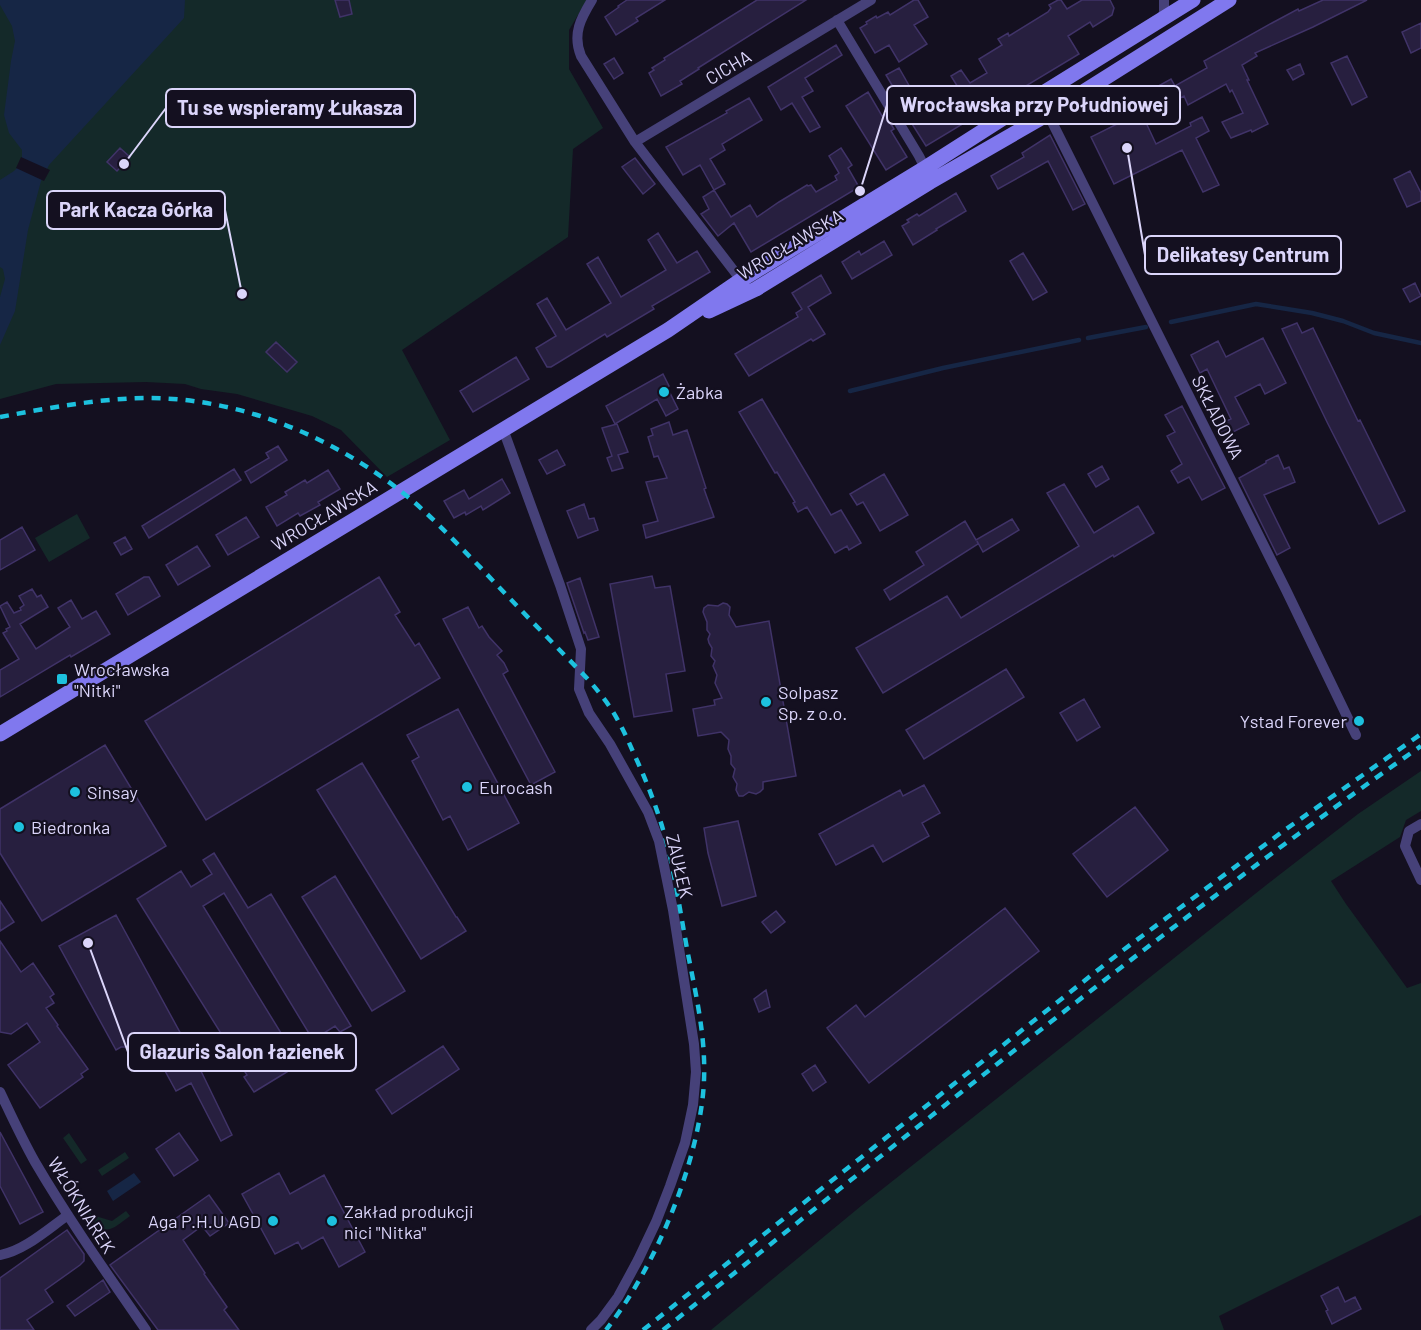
<svg xmlns="http://www.w3.org/2000/svg" width="1421" height="1330" font-family="Barlow,sans-serif">
	<rect width="100%" height="100%" fill="#141020"/>
	<path fill="#142929" d="M0 0H587L569 30V69L603 128 573 149 568 237 402 350 450 440 387 477 341 430 312 416 237 394 201 389 185 384 146 382 56 384 0 399Z
		M77 514 90 538 49 562 35 538Z
		M1421 771V811L1406 820 1400 837 1331 881 1346 904 1407 988 1421 983V1215L1219 1316 1224 1330H711L861 1206 1274 879 1358 814Z
		M69 1133 87 1160 81 1164 63 1138Z
		M125 1152 129 1158 102 1176 98 1170Z
		M73 1187 92 1215 112 1221 126 1211 130 1216C124 1220 117 1227 110 1229 88 1235 76 1205 66 1191Z"/>
	<path fill="#162645" d="M0 0H185L184 18 49 165 41 181 28 230 15 311 0 345V297L5 279 3 269 0 267V180L14 171 22 163V150L9 133 4 115 11 61 15 41 12 26 0 5Z
		M134 1173 141 1182 113 1201 107 1191Z"/>
	<path fill="#141020" d="M21 157 50 170 44 181 16 168Z"/>
	<g fill="none" stroke-linecap="round" stroke-linejoin="round">
		<path stroke="#162645" stroke-width="4.5" d="M1171 322 1256 304 1312 313 1343 321 1374 333 1421 343
			M1088 338 1146 327
			M850 391 943 368 1079 340"/>
	</g>
	<path fill="#271f3f" stroke="#403368" stroke-width="1.5" d="M335 0H349L352 14 340 17Z
		M627 0H665L636 18 638 21 616 35 605 17 619 7 618 6Z
		M757 0H806L698 68 699 69 680 81 682 84 661 96 649 73 654 70 652 68 665 60 664 58Z
		M914 0H918L928 17 914 25 927 44 899 62 889 45 875 53 860 28 867 24 866 22 876 16 877 18 888 12 890 15Z
		M1058 0H1061L1067 9 1082 0H1110L1114 8 1112 15 1093 27 1090 22 1068 36 1079 54 926 146 909 119 907 121 897 105 902 102 886 75 899 68 911 89 909 90 923 112 930 107 935 115 964 97 951 76 961 70 970 83 987 73 979 59 1002 45 998 39 1008 33 1009 36 1048 12 1051 8 1049 5Z
		M1323 0H1367L1313 27 1255 53 1257 56 1242 65 1249 80H1247L1268 124 1252 132 1251 130 1231 138 1222 122 1243 113 1232 90 1230 92 1226 84 1188 105 1184 96 1161 108 1151 90 1171 79 1175 86 1207 68 1204 61 1272 23 1298 9 1299 11Z
		M1421 23V48L1411 53 1402 32Z
		M836 45 842 55 805 78 813 91 802 97 820 127 810 132 792 103 781 110 768 87Z
		M1347 56 1367 97 1352 105 1331 63Z
		M614 58 623 73 614 79 604 64Z
		M1300 64 1304 74 1293 80 1287 70Z
		M868 92 882 116 885 114 894 129 891 131 907 157 886 170 846 106Z
		M749 98 762 120 722 144 725 150 710 159 725 184 714 190 700 165 683 175 666 147 727 113 726 111Z
		M1141 112 1156 144 1191 126 1190 123 1202 117 1209 131 1196 138 1219 185 1203 192 1182 150 1114 184 1091 137Z
		M1050 135 1085 204 1073 210 1048 161 998 189 991 176 1024 157 1022 153Z
		M120 148 130 157 117 171 107 162Z
		M841 148 852 165 848 168 859 187 751 252 734 223 718 236 701 214 709 209 703 197 714 190 731 217 750 205 757 217 779 202 807 185 808 186 811 185 816 192 837 180 835 176 839 173 829 156Z
		M635 158 655 184 643 194 622 167Z
		M1410 171 1421 193V201L1407 207 1394 179Z
		M956 193 966 211 936 229 937 230 913 245 902 226 909 222 907 220 917 214 919 216Z
		M658 233 677 263 697 251 710 272 652 306 654 309 607 337 605 334 551 367H547L536 348 556 336 537 304 547 298 566 330 611 303 587 264 598 257 621 297 666 270 648 240Z
		M884 241 892 255 852 279 842 262 859 251 861 255Z
		M1023 253 1047 292 1033 300 1010 261Z
		M821 275 831 293 808 307 825 334 813 341 811 339 749 376 735 354 798 317 796 313 802 309 792 293Z
		M1415 283 1421 296 1410 302 1403 289Z
		M1297 323 1302 333 1313 328 1358 421 1360 420 1405 511 1379 524 1328 424 1282 329Z
		M1263 338 1286 383 1265 394 1260 384 1235 397 1249 424 1223 437 1218 425 1231 419 1207 369 1200 373 1191 355 1218 341 1226 357Z
		M276 342 297 362 287 372 266 352Z
		M516 357 529 379 473 412 460 391Z
		M663 374 669 386 667 387 678 409 666 416 657 399 615 424 606 406Z
		M762 399 831 515 841 510 861 543 849 550 847 546 835 553 807 507 798 512 793 503 795 502 777 472 775 473 739 412Z
		M1182 406 1225 488 1202 500 1189 477 1178 483 1171 471 1182 464 1167 436 1175 432 1165 415Z
		M669 422 673 435 687 430 706 488 704 489 714 517 646 538 643 525 658 521 646 482 667 478 658 456 654 457 648 437 653 435 651 429Z
		M617 424 628 452 618 455 623 468 612 471 607 458 612 456 602 428Z
		M278 446 287 460 251 483 245 472 269 458 266 453Z
		M557 450 565 465 547 474 539 460Z
		M1278 455 1284 469 1289 467 1295 482 1264 495 1290 548 1277 555 1239 478 1266 463V461Z
		M1102 466 1109 479 1096 487 1088 474Z
		M234 469 241 480 149 538 142 526Z
		M328 470 340 489 318 502 320 505 300 516 298 513 277 526 266 507 287 495 285 492 305 480 307 483Z
		M884 474 908 515 880 531 863 502 857 505 850 494Z
		M502 479 510 493 483 510 481 506 466 515 465 512 454 518 444 501 464 490 469 499Z
		M1064 484 1094 533 1138 506 1154 533 1114 557 1113 555 883 693 856 648 947 596 961 618 1079 546 1047 493Z
		M584 504 589 519 594 518 598 530 578 538 567 511Z
		M246 517 259 537 228 555 216 535Z
		M1012 519 1019 530 983 552 977 541 978 544 890 600 884 590 924 565 916 552 965 521 976 540Z
		M22 527 35 550 0 570V540Z
		M125 537 132 549 121 555 114 543Z
		M197 546 210 566 178 585 166 565Z
		M652 576 655 588 670 586 685 671 666 674 672 711 634 717 610 584Z
		M144 577H149L160 596 128 615 116 594Z
		M379 577 400 612 395 615 415 646 419 643 440 678 206 820 145 721Z
		M580 578 599 637 588 640 585 632 584 633 567 583Z
		M32 589 37 597 41 595 48 607 20 624 36 649 70 627 58 608 71 600 82 619 96 611 110 634 71 657 70 655 0 697V670L19 659 3 633 7 631 6 629 10 627 0 606 7 602 14 613 21 610 20 608 24 605 19 596Z
		M723 603 727 604 730 607 729 615 736 627 769 621 796 776 763 782V789L760 792 756 794 749 792 743 796H739L736 790 737 784 733 777 735 769 731 764V756L728 749 729 740 721 732 698 736 693 709 715 705 714 700 722 698 715 683 717 675 713 666 715 661 711 656 712 648 709 643 708 639 710 634 707 630V622L703 612 704 608 708 605 718 606Z
		M468 607 479 628 482 626 489 637 502 651 497 655 504 663 508 671 503 674 555 772 531 785 443 619Z
		M1006 669 1024 697 924 759 906 730Z
		M1084 699 1100 727 1077 741 1060 713Z
		M458 709 519 823 468 850 450 816 443 820 412 761 419 757 407 735Z
		M105 745 166 846 42 921 0 853V809Z
		M362 763 456 917H457L466 931 421 959 317 790Z
		M924 785 940 813 922 823 929 836 883 862 873 845 836 865 819 834 900 790 903 796Z
		M1135 807 1168 850 1107 897 1073 854Z
		M738 821 756 896 722 906 708 853 704 828Z
		M214 853 248 908 271 894 351 1026 340 1032 335 1026 313 1040 224 893 203 906 300 1064 254 1092 244 1077 247 1075 137 899 181 871 191 887 212 874 203 860Z
		M335 876 405 991 372 1011 302 897Z
		M0 901 14 922 0 931Z
		M1005 908 1039 951 869 1083 827 1028 856 1005 865 1017Z
		M776 911 785 922 771 933 762 922Z
		M116 915 200 1069 232 1135 221 1141 191 1083 176 1091 146 1036 125 1047H121L116 1050 59 946Z
		M0 941 21 972 33 963 54 994 50 997 54 1003 46 1008 58 1025 57 1026 88 1069 81 1074 83 1077 40 1108 8 1065 40 1042 27 1023 11 1034 0 1032Z
		M766 990 770 1007 759 1012 754 999Z
		M443 1046 459 1069 392 1114 376 1090Z
		M815 1065 826 1082 813 1091 802 1074Z
		M0 1132 43 1212 20 1224 0 1186Z
		M179 1133 198 1160 174 1176 156 1149Z
		M279 1173 290 1194 324 1175 365 1252 339 1267 323 1237 302 1249 298 1242 275 1254 242 1194Z
		M209 1195 229 1223 210 1236 202 1226 183 1240 205 1273 204 1274 227 1307 224 1310 239 1330H158L110 1265Z
		M67 1230 84 1254V1261L80 1265 45 1290 53 1302 27 1320 34 1330H0V1278Z
		M103 1280 110 1292 75 1316 67 1306Z
		M1338 1287 1345 1302 1355 1297 1361 1309 1332 1324 1326 1311 1328 1310 1321 1296Z"/>
	<g fill="none" stroke-linecap="round" stroke-linejoin="round">
		<path stroke="#464179" stroke-width="10" d="M592 0C581 18 572 34 581 56L635 142 744 284
			M837 20 919 156 927 172
			M1161 21 1164 12V0
			M1022 106C1032 106 1040 108 1048 114L1286 590 1356 735
			M1048 114 1055 98 1064 83
			M635 142 871 0
			M503 429 560 585 581 649 579 689 589 713 610 744 648 812 659 841 673 910 694 1044 696 1072 693 1105 685 1143 670 1186 656 1222 638 1260 618 1297 601 1320 591 1330
			M1421 824 1409 831 1405 846 1421 880
			M0 1092C11 1115 22 1139 35 1162 69 1220 108 1275 146 1330
			M0 1255C24 1251 48 1229 68 1215"/>
		<path stroke="#8078ee" stroke-width="15" d="M709 311 756 289 930 182 1048 114 1229 0
			M0 734 668 330 741 280 925 168 1022 106 1193 0"/>
		<path stroke="#1dc1de" stroke-width="4.5" stroke-dasharray="9 8" stroke-linecap="butt" d="M0 417C48 408 96 399 144 398 242 397 340 439 414 502 437 522 458 545 479 566 512 601 546 636 580 671 587 678 594 686 601 695 615 712 625 733 634 754 649 786 662 821 670 856 677 889 682 922 688 954 698 1005 709 1051 702 1103 692 1178 653 1270 606 1330
			M643 1330 1122 951 1282 832 1421 734
			M663 1330C913 1131 1160 929 1421 746"/>
	</g>
	<g fill="#1dc1de" stroke="#141020" stroke-width="2">
		<circle cx="664" cy="392" r="6"/>
		<rect x="56" y="673" width="12" height="12" rx="3"/>
		<circle cx="766" cy="702" r="6"/>
		<circle cx="1359" cy="721" r="6"/>
		<circle cx="467" cy="787" r="6"/>
		<circle cx="75" cy="792" r="6"/>
		<circle cx="19" cy="827" r="6"/>
		<circle cx="273" cy="1221" r="6"/>
		<circle cx="332" cy="1221" r="6"/>
	</g>
	<g text-anchor="middle" dominant-baseline="central" stroke-width="4.5" stroke-linejoin="round" paint-order="stroke">
		<g font-size="18" fill="#dbd5fa" stroke="#141020">
			<text transform="translate(728 67) rotate(-31)">CICHA</text>
			<text transform="translate(790 244) rotate(-31)">WROCŁAWSKA</text>
			<text transform="translate(1218 417) rotate(63)">SKŁADOWA</text>
			<text transform="translate(324 515) rotate(-31)">WROCŁAWSKA</text>
			<text transform="translate(680 866) rotate(77)">ZAUŁEK</text>
			<text transform="translate(82 1205) rotate(58)">WŁÓKNIAREK</text>
		</g>
		<g font-size="18" fill="#dbd5fa" stroke="#141020" text-anchor="start">
			<text x="676" y="392">Żabka</text>
			<text x="74" y="669">Wrocławska<tspan x="74" dy="21">"Nitki"</tspan></text>
			<text x="778" y="692">Solpasz<tspan x="778" dy="21">Sp. z o.o.</tspan></text>
			<text x="1347" y="721" text-anchor="end">Ystad Forever</text>
			<text x="479" y="787">Eurocash</text>
			<text x="87" y="792">Sinsay</text>
			<text x="31" y="827">Biedronka</text>
			<text x="344" y="1211">Zakład produkcji<tspan x="344" dy="21">nici "Nitka"</tspan></text>
			<text x="261" y="1221" text-anchor="end">Aga P.H.U AGD</text>
		</g>
	</g>
	<path fill="none" stroke="#dbd5fa" stroke-width="2" d="M860 191L887 105M124 164L166 108M242 294L225 210M1127 148L1145 255M88 943L128 1052"/>
	<g fill="#dbd5fa" stroke="#141020" stroke-width="2">
		<circle cx="860" cy="191" r="6"/>
		<circle cx="124" cy="164" r="6"/>
		<circle cx="242" cy="294" r="6"/>
		<circle cx="1127" cy="148" r="6"/>
		<circle cx="88" cy="943" r="6"/>
	</g>
	<g fill="#141020" stroke="#dbd5fa" stroke-width="2">
		<rect x="887" y="86" width="293" height="38" rx="6"/>
		<rect x="166" y="89" width="249" height="38" rx="6"/>
		<rect x="47" y="191" width="178" height="38" rx="6"/>
		<rect x="1145" y="236" width="196" height="38" rx="6"/>
		<rect x="128" y="1033" width="228" height="38" rx="6"/>
	</g>
	<g font-size="20" text-anchor="middle" font-weight="bold" fill="#dbd5fa">
		<text x="1034" y="112">Wrocławska przy Południowej</text>
		<text x="290" y="115">Tu se wspieramy Łukasza</text>
		<text x="136" y="217">Park Kacza Górka</text>
		<text x="1243" y="262">Delikatesy Centrum</text>
		<text x="242" y="1059">Glazuris Salon łazienek</text>
	</g>
</svg>
